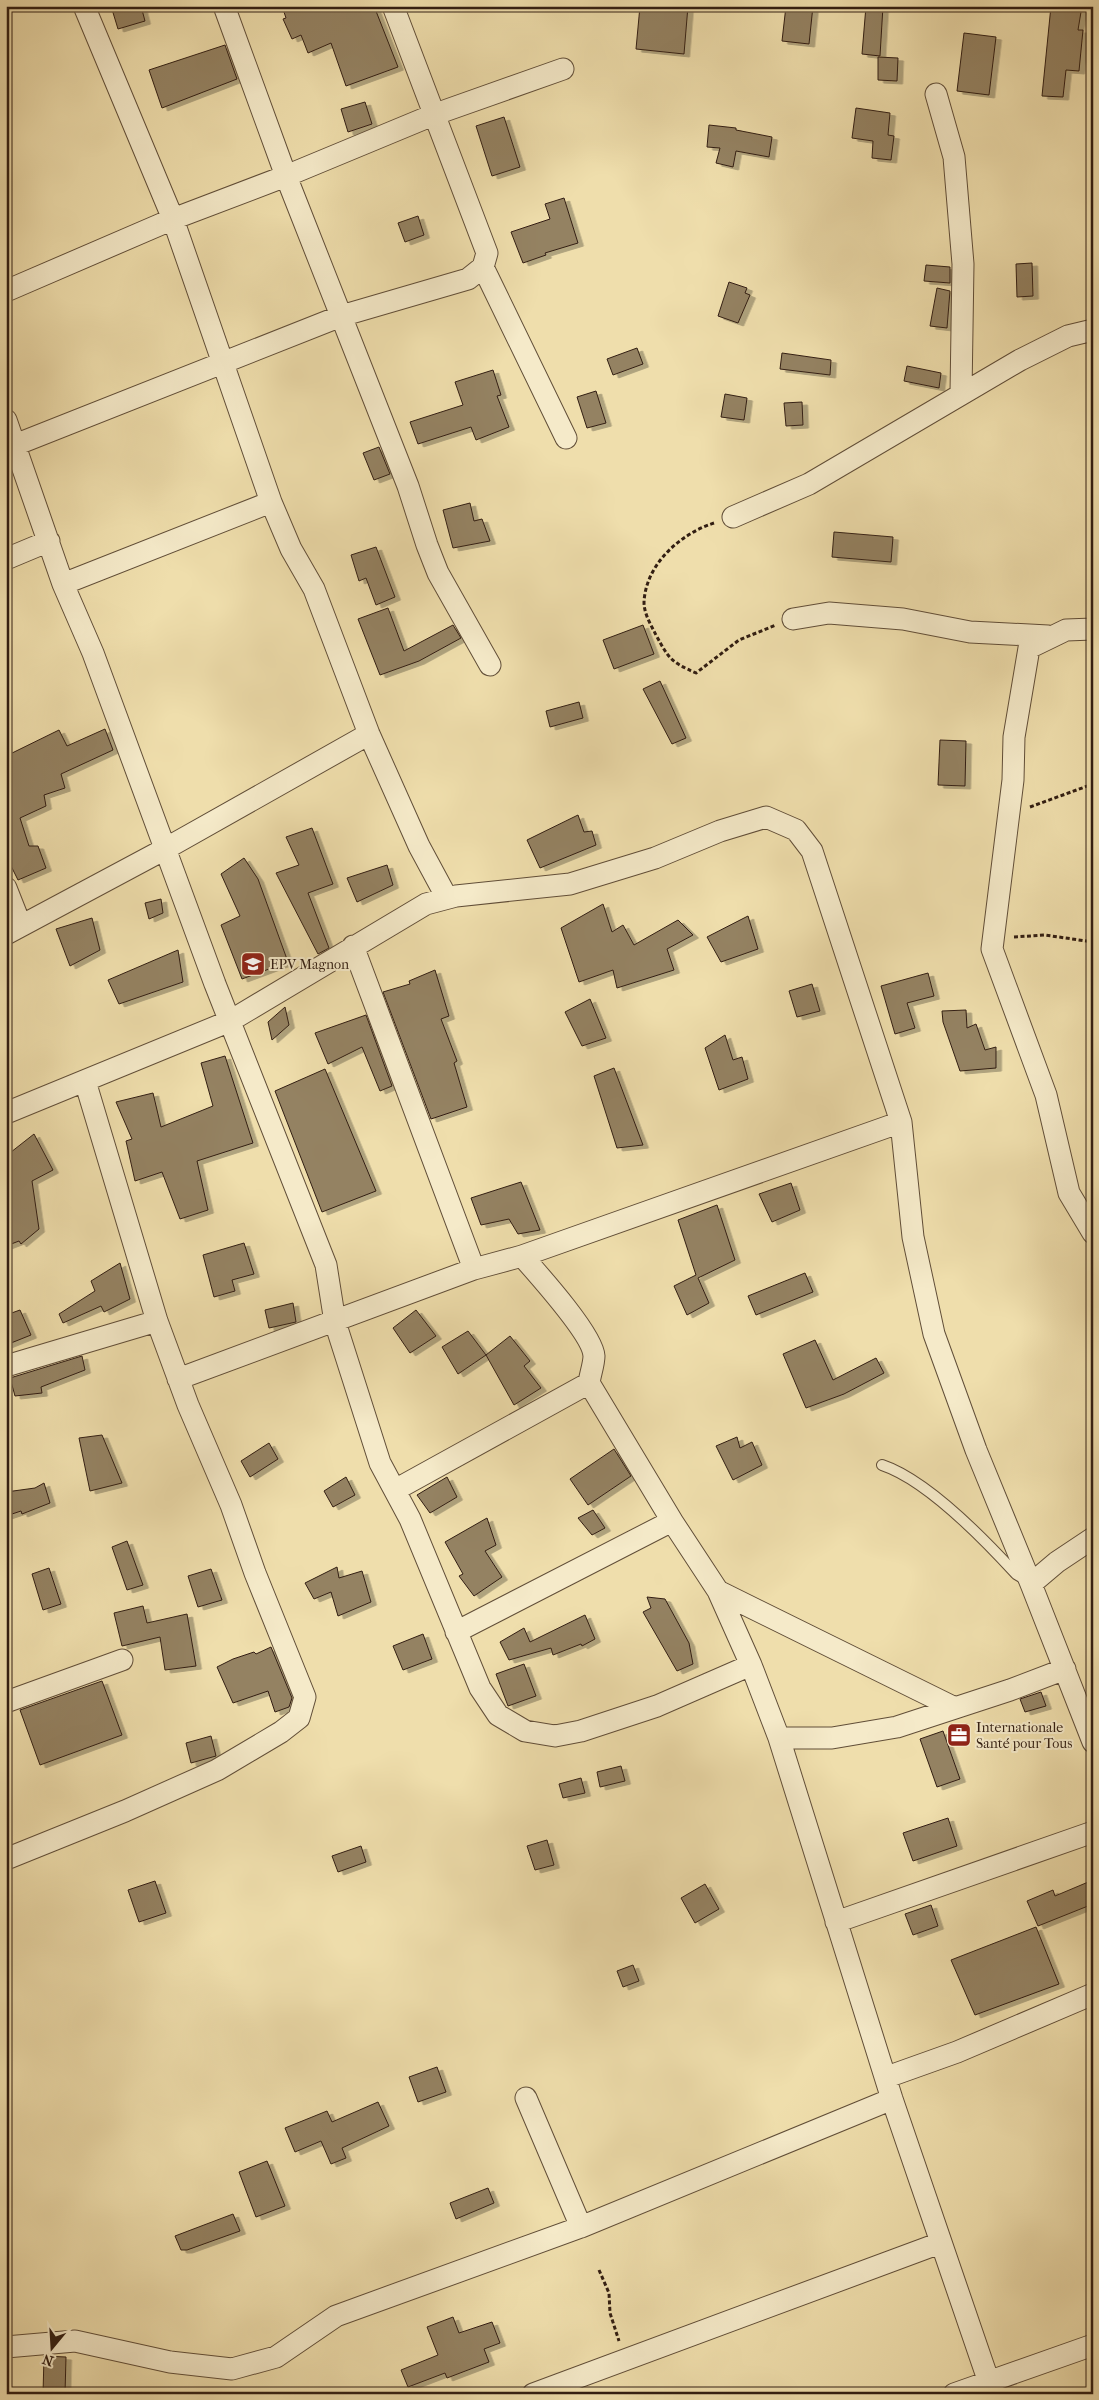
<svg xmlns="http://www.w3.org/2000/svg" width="1099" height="2400" font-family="'IM FELL French Canon',serif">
	<defs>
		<filter id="shadow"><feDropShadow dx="5.5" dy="3" stdDeviation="0" flood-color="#0004"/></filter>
	</defs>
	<rect width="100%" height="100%" fill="#efdeac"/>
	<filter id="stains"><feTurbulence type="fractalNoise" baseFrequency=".004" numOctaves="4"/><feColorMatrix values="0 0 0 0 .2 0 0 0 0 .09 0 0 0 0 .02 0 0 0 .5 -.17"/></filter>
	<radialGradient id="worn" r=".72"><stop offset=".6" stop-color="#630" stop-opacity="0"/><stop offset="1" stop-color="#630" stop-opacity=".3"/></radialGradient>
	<path fill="#948262" stroke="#321e12" filter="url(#shadow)" d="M111 6H141L145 21 118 29Z
		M282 6H374L398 67 346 86 331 43 308 53 301 35 292 39 283 19 286 18Z
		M640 6H688L684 54 636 49Z
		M786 6H813L809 44 782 41Z
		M866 6H883L880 56 862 54Z
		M1051 6H1082L1078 30H1083L1079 71 1066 70 1063 97 1042 96Z
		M964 33 996 37 989 95 957 91Z
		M225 45 237 79 162 108 149 70Z
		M878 57 898 58 897 81 878 80Z
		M365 102 372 124 348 132 341 109Z
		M856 108 890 113 888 135 894 136 891 160 872 158 873 141 852 138Z
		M504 117 520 167 492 176 476 126Z
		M709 125 736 128V130L772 137 769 157 736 151 733 167 716 163 720 148 707 147Z
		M564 198 578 243 545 253 546 255 523 263 511 232 550 219 545 204Z
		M418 216 424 235 405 242 398 223Z
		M1032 263 1033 296 1017 297 1016 264Z
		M926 265 950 267V283L924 281Z
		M729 282 747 288 745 293 750 295 738 323 718 316Z
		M937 288 950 291 947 328 930 326Z
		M637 348 643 364 613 375 607 359Z
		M782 353 831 360 830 375 780 369Z
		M907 366 941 373 939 388 904 381Z
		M493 370 501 395 497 396 509 427 476 440 471 427 418 444 410 422 463 405 455 382Z
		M596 391 606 423 587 428 577 397Z
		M725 394 747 398 744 420 721 417Z
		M802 402 803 425 786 426 784 403Z
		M379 447 390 474 374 480 363 453Z
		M470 503 474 521 482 519 490 541 453 548 443 510Z
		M834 532 893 537 891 562 832 557Z
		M376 547 395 597 376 605 366 578 359 581 351 555Z
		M388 608 404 651 453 625 461 638 419 661 380 675 358 619Z
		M643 625 654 654 614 669 603 640Z
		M660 681 686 738 672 744 643 689Z
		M579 702 583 718 550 727 546 711Z
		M105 729 113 750 61 774 65 788 44 795 46 806 20 818 29 846H38L46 868 18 880 6 856V756L59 730 67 746Z
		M940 740 966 741 965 786 938 785Z
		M578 815 584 832 592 831 596 845 540 868 527 840Z
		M312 828 333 884 308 893 329 948 318 954 276 873 299 865 286 837Z
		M244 858 258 879 288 962 242 979 221 925 240 916 221 874Z
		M387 865 393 885 357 902 347 878Z
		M161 899 163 913 149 919 145 903Z
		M603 904 612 932 623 925 634 945 678 920 693 935 667 949 674 970 617 988 613 970 579 982 561 928Z
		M748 916 758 949 721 962 707 937Z
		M92 918 100 950 70 966 56 929Z
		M178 950 183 982 119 1004 108 980Z
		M435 970 449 1016 441 1019 457 1061 454 1063 467 1107 431 1119 383 992 410 984 409 981Z
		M928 973 934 996 907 1003 915 1028 895 1034 881 986Z
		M812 984 820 1011 797 1017 789 991Z
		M590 999 606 1038 582 1046 565 1012Z
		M285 1007 289 1025 272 1040 268 1022Z
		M966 1010 967 1028 976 1024 985 1050 996 1047V1068L960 1071 943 1022 942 1011Z
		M366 1015 392 1086 380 1091 362 1047 328 1064 315 1033Z
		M725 1035 733 1060 742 1057 748 1079 719 1090 705 1048Z
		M225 1056 253 1143 197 1161 208 1210 180 1219 162 1172 135 1181 126 1141 132 1139 116 1102 153 1093 161 1127 213 1106 201 1063Z
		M614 1068 643 1145 617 1148 594 1076Z
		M325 1069 376 1191 322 1212 275 1091Z
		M34 1134 53 1170 32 1181 39 1229 21 1244 19 1241 6 1246V1156Z
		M521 1182 540 1230 518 1234 509 1219 481 1225 471 1198Z
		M791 1183 800 1210 772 1222 759 1194Z
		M717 1205 735 1260 698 1278 709 1303 687 1315 674 1286 696 1275 678 1220Z
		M244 1243 254 1274 232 1280 235 1291 214 1297 203 1255Z
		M120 1263 130 1299 104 1312 101 1306 63 1323 59 1314 95 1291 91 1281Z
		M805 1273 813 1292 756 1315 748 1296Z
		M293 1303 296 1322 269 1328 265 1310Z
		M20 1310 31 1335 6 1345V1315Z
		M416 1310 436 1336 410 1353 393 1328Z
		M468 1331 486 1355 458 1374 442 1347Z
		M510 1336 530 1361 524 1366 541 1388 514 1405 486 1355Z
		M815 1340 833 1380 876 1358 884 1373 844 1394 806 1408 783 1354Z
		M82 1356 85 1370 41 1387 42 1393 15 1396 10 1378Z
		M102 1435 122 1483 90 1491 79 1438Z
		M737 1437 740 1448 752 1442 762 1465 733 1480 716 1446Z
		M269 1443 278 1459 250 1477 241 1461Z
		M614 1449 631 1476 588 1505 570 1479Z
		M346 1477 355 1495 333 1507 324 1491Z
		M447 1477 457 1497 430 1513 417 1495Z
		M44 1483 50 1503 22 1514 21 1511 6 1516V1492L35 1488Z
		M593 1510 605 1528 592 1535 578 1518Z
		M487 1518 496 1545 485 1551 502 1577 474 1596 459 1576 463 1574 445 1542Z
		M127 1541 143 1585 127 1590 112 1547Z
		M337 1567 339 1578 362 1571 371 1602 338 1616 331 1592 314 1599 305 1583Z
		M49 1568 61 1604 43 1610 32 1574Z
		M211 1569 222 1600 198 1607 188 1576Z
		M647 1597 665 1599 689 1643 693 1664 677 1671 643 1612 651 1608Z
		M143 1606 147 1623 187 1614 196 1666 165 1670 160 1637 122 1646 114 1613Z
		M585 1615 595 1639 582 1646 581 1644 553 1655 551 1648 509 1660 500 1642 524 1628 530 1642Z
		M423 1634 432 1659 403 1670 393 1646Z
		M271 1647 292 1698 289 1707 275 1712 268 1691 233 1703 217 1667 233 1659 254 1652 256 1654Z
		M524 1664 536 1696 508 1706 496 1674Z
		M102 1681 122 1735 40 1765 20 1710Z
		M1041 1692 1046 1706 1025 1712 1020 1699Z
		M943 1731 960 1779 937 1787 920 1739Z
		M211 1736 216 1756 191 1763 186 1743Z
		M621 1766 625 1781 600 1787 597 1772Z
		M581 1778 585 1793 563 1798 559 1784Z
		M948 1818 957 1846 913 1861 903 1833Z
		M547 1840 554 1865 535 1870 527 1846Z
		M361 1846 366 1862 338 1872 332 1856Z
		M1093 1880V1904L1038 1926 1027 1901 1053 1890 1055 1896Z
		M155 1881 166 1913 139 1922 128 1890Z
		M705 1884 719 1909 695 1923 681 1898Z
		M931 1905 938 1926 913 1935 905 1914Z
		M1036 1927 1059 1984 975 2015 951 1960Z
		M633 1965 639 1981 623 1987 617 1971Z
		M437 2067 446 2092 418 2102 409 2077Z
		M378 2102 389 2126 342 2148 346 2158 331 2164 321 2141 295 2152 285 2128 327 2111 332 2122Z
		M267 2161 285 2206 256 2217 239 2172Z
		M488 2188 494 2203 456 2219 450 2203Z
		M233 2214 240 2231 187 2250H181L175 2236Z
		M453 2317 459 2333 492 2322 500 2343 484 2349 489 2362 447 2378 445 2373 408 2387 401 2370 438 2355 427 2327Z
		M44 2356 66 2357 65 2394H43Z"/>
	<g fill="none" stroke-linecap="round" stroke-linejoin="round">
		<defs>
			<path id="lane" d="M882 1465C927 1480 984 1539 1016 1574L1026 1580"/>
			<path id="street" d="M84 6 173 219 271 502 63 584 93 653 215 984 326 1265 335 1322 380 1463 410 1519 480 1688 498 1715 525 1731 555 1736 581 1731 657 1706 751 1665 779 1738 892 2099 993 2394
				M224 6 286 176 408 486 427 545 438 573 490 665
				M936 94 954 157 963 264 961 393
				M483 267 566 438
				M6 291 173 219 286 176 433 115 563 69
				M6 420 63 584
				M15 445 341 316 468 279 483 267 487 253 393 6
				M271 502 291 549 314 589 369 734 419 846 447 898
				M733 517 809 484 1020 360 1068 336 1093 330
				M6 559 49 541
				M793 619 829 613 903 619 970 632 1048 636
				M1093 629 1066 630 1029 648 1014 737 1013 780 992 949 1046 1095 1069 1193 1093 1233
				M6 888 21 926
				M6 934 165 849 369 734
				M353 946 474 1269
				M6 1113 230 1021 426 904 456 896 570 884 655 858 720 831 766 817 796 830 812 851 901 1122 913 1237 934 1334 976 1450 1031 1584 1093 1742
				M522 1256C537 1273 593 1335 594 1356 594 1364 590 1375 589 1383L672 1521
				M6 1366 157 1321
				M178 1379 474 1269 522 1256 901 1122
				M395 1490 589 1383
				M1031 1584 1057 1562 1093 1538
				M718 1591 953 1707
				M456 1632 672 1521 718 1591 751 1665
				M6 1702 122 1660
				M779 1738H832L897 1727 1010 1690 1065 1669
				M6 1859 125 1811 217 1770 281 1732 299 1718 305 1697 255 1573 231 1505 188 1405 157 1321 85 1081
				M836 1922 1093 1832
				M887 2077 957 2052 1093 1994
				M526 2098 581 2227
				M6 2347 75 2341 170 2362 232 2369 276 2357 336 2316 581 2227 892 2099
				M533 2394 940 2243
				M954 2394 1093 2345"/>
		</defs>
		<use href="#lane" stroke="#614e38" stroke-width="12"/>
		<use href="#street" stroke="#614e38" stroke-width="23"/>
		<path stroke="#321e12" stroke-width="3" stroke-dasharray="4 2.5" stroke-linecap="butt" d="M714 523C680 534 646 564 644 602 644 614 651 625 656 635 669 659 671 662 696 673L739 640 776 625
			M1030 807 1093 784
			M1014 937 1045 935 1093 942
			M599 2270 609 2293 610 2313 619 2341"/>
		<use href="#lane" stroke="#f5eac9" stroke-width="10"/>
		<use href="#street" stroke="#f5eac9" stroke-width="21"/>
	</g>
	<defs>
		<symbol id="school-square" viewBox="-11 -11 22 22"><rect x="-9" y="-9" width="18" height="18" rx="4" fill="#8f2418" stroke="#f5eac9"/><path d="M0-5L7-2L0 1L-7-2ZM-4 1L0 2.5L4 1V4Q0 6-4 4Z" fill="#fff"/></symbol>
		<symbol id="office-square" viewBox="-11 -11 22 22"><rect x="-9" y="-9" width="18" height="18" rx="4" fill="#8f2418" stroke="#f5eac9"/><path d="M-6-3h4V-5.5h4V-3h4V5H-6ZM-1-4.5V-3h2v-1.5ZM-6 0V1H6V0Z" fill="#fff"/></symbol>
	</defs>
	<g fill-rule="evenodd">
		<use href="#school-square" x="239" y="950" width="28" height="28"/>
		<use href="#office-square" x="945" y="1721" width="28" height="28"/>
	</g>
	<g text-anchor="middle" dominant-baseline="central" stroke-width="4" stroke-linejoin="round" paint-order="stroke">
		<g font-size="14" fill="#321e12" stroke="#f5eac9" text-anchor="start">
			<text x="270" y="964">EPV Magnon</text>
			<text x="976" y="1727">Internationale<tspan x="976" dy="16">Santé pour Tous</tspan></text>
		</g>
	</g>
	<rect width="1099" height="2400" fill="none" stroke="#efdeac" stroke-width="25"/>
	<rect x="8" y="8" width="1084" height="2385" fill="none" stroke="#321e12" stroke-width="2.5"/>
	<rect x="12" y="12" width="1074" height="2375" fill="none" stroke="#321e12"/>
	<g transform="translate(52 2348) rotate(198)" stroke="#f5eac9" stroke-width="4" paint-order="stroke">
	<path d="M0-4L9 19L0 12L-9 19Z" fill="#321e12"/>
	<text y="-8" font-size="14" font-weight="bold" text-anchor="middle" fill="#321e12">N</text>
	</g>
	<rect width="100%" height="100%" filter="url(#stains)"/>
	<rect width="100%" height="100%" fill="url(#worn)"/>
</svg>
